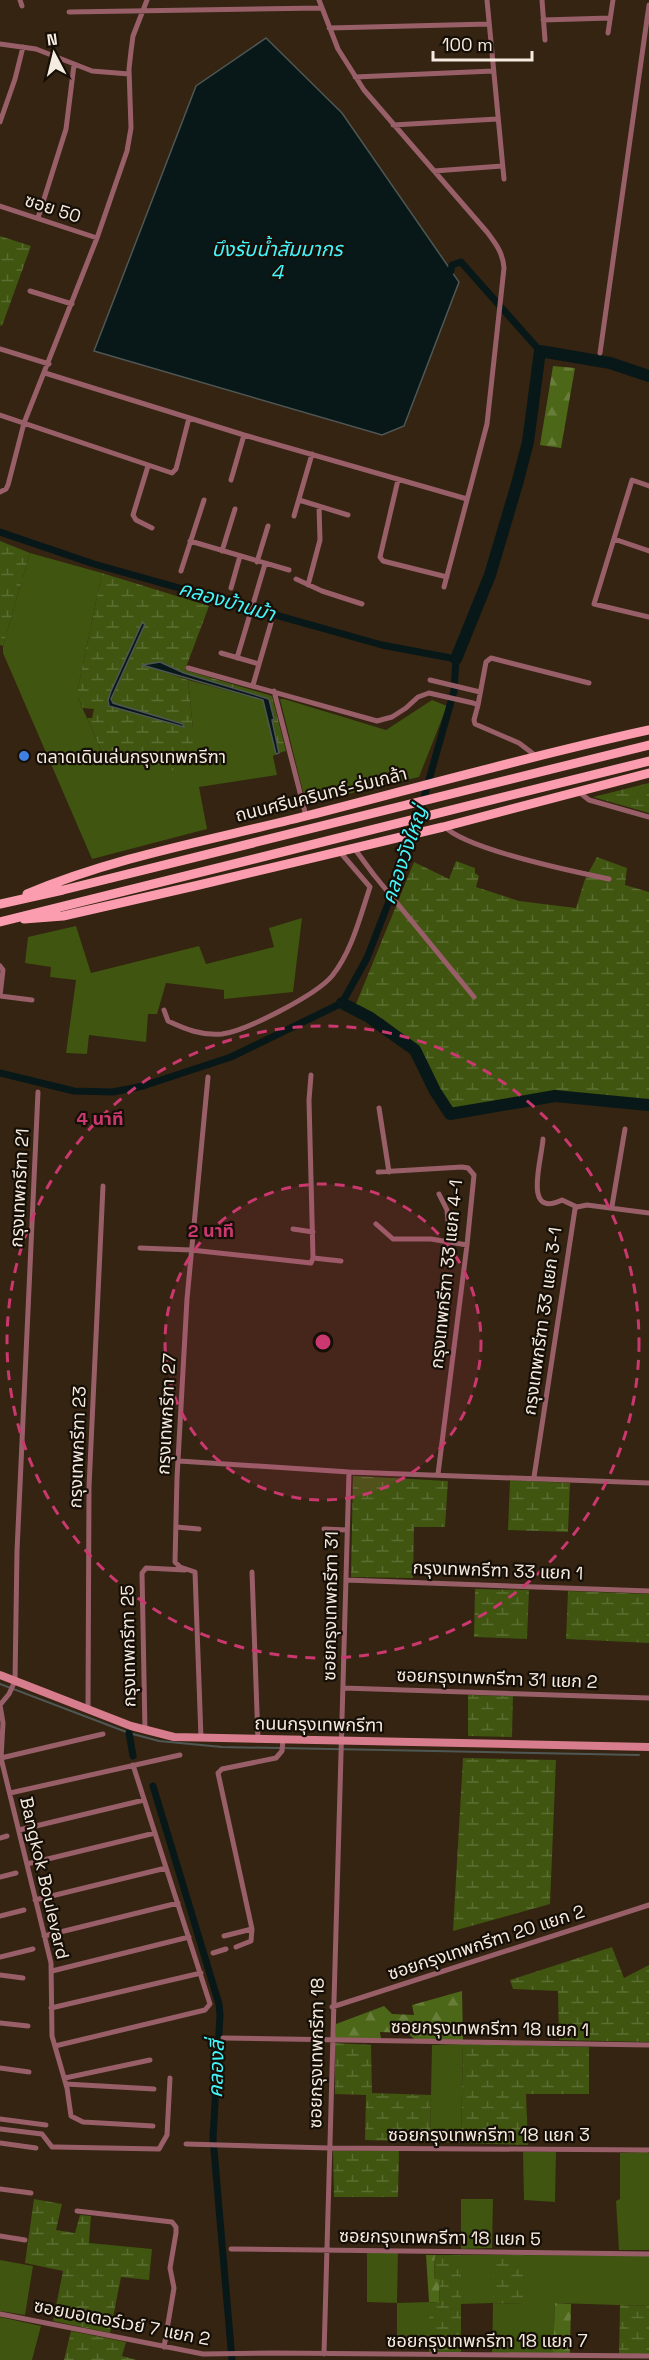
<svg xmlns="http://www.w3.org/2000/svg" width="649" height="2360" font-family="'Space Grotesk','Noto Sans Thai',sans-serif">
	<defs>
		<pattern id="forest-firs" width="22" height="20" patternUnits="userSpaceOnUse" patternTransform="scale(1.5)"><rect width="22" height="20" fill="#4d6718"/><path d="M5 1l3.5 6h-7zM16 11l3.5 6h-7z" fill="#677d39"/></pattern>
		<pattern id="wetland-marsh" width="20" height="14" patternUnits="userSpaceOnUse" patternTransform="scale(1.5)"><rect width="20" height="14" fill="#3f5510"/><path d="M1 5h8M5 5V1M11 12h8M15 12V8" fill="none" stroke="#5b6e32"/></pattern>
	</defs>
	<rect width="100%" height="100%" fill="#342411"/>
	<path fill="#3f5510" d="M30 553 102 573 78 688V698L101 750 193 729 188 680 263 700 276 754 273 756 277 775 199 787 207 829 92 859 3 653V646Z
		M280 699H284L386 730 432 700 447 706 419 777 306 804Z
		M302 918 293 992 224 999V990L166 983 157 1014H148L146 1042 89 1035 87 1054 66 1053 76 980 50 977 51 967 25 963 28 937 76 926 91 973 199 946 206 964 274 947 269 928Z
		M463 2044 461 2143 430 2142 432 2045Z
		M523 2152H556L555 2202 524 2200Z
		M647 2152 649 2154V2250H619L616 2201 620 2199V2153Z
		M461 2199H493L492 2248 461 2249Z
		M367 2253H398L397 2303 429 2302V2339L397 2337V2303L367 2302Z
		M461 2255H493V2303L523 2304V2255L649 2256V2306L555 2303 553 2353H492L493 2303 461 2304Z
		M0 2260 33 2266 25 2315 0 2311Z
		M0 2317 41 2326 32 2360H0Z"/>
	<path fill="url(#forest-firs)" d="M553 366 575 368 561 448 540 445Z
		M462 1991 463 2040 414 2039 408 2033 380 2032 381 2039 335 2038 336 2024 384 2006 392 2014 414 2015 412 2005Z
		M426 2255H435L434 2278 440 2279 439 2303 429 2302Z
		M555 2303 571 2304 570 2353H553Z"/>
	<path fill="url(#wetland-marsh)" fill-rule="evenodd" d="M0 236 31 246 2 326 0 325Z
		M0 541 30 553 3 646 0 645Z
		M102 573 209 606 185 670 272 696 286 751 279 753 272 720 274 719 269 699 184 673 160 662 143 665 188 680 193 729 192 776 101 750 87 718H92L94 709 83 708 78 698V688ZM142 623 145 624 111 699 113 703 183 724V727L109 706 108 700 111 691Z
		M649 783V813L593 797Z
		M597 857 627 868 625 885 649 892V1102L546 1092 456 1110H450L416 1045 383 1019 356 1004 414 862 449 879 456 861 475 868V873L479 876 476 887 519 901 576 908 585 879Z
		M353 1476 448 1481 445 1527H414L413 1578 351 1577Z
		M510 1480 570 1483 568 1532 508 1530Z
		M475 1589 529 1590 527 1639 474 1637Z
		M568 1591 649 1594V1643L566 1639Z
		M468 1695 513 1696 512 1737 468 1736Z
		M463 1758 556 1760 550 1904 453 1931Z
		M612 1947 624 1978 649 1965V2042L559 2040 558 1991 513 1989 510 1980Z
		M335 2043 371 2045 372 2093 431 2095 430 2142 365 2140 366 2095 335 2094Z
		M463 2044 589 2047V2094H526L528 2145 461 2143Z
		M399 2150 398 2197H334L333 2151Z
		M34 2199 62 2204 56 2230 75 2233 80 2215 91 2216 89 2243 152 2249 149 2280 121 2277 110 2333 53 2321 63 2271 25 2263Z
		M435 2255H461V2354L429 2352V2302L439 2303 440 2280 434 2278Z
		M493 2255H523V2304L493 2303Z
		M620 2305 649 2306V2354H619Z
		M71 2331 126 2342 122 2356 137 2360H64Z"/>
	<path fill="#081819" stroke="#4f5755" stroke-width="1.5" d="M266 38 342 113 459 282 404 426 382 435 94 351 196 86Z
		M142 623 145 624 111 699 113 703 183 724 184 727 109 706 108 700 111 691Z
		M160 662 184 673 269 699 274 719 272 720 279 753 276 754 263 700 142 665Z"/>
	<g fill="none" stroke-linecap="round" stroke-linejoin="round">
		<path stroke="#4f5755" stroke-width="2" d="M0 1684 129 1733 159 1741 222 1747 639 1755"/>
		<path stroke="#081819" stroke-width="7" d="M451 271 452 265 461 262 540 351
			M0 532 94 564 382 645 456 659 454 691 410 847 367 958 342 1003 231 1057 143 1086 113 1092 74 1091 0 1073
			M129 1733 133 1756
			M153 1786 219 2004 220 2015 213 2138 232 2360"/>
		<path stroke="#081819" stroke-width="12" d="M456 659 490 575 517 484 528 442 540 351 610 363 649 376
			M342 1003 369 1017 415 1050 435 1091 450 1114 555 1096 649 1105"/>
		<path stroke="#985f69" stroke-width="5" d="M20 0 22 6
			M319 0 338 49 364 90 487 232C496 244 503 253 504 268L487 424 444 587
			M487 0 504 179
			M542 0 545 40
			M69 12 321 8
			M543 20 610 18
			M329 28 489 24
			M608 33 613 0
			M0 44 36 49 92 71 129 74
			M355 77 493 71
			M0 122 15 79 23 47
			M393 125 497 119
			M434 171 502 166
			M0 206 97 238
			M38 218 66 129 74 65
			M30 291 72 304
			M0 349 49 364
			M600 353 649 5
			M45 373 244 435 467 499
			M0 415 172 473 176 469 189 418
			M148 466 133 515 136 520 152 528
			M231 480 244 435
			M398 480 380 557 383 561 447 577
			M649 486 632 480 594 604 649 617
			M0 492 6 489 8 485 24 423 97 238 127 151 131 128 129 69 131 51 133 36 147 0
			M299 500 348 515
			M294 516 312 454
			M614 539 649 551
			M190 541 289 570
			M222 551 235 509
			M257 562 268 526
			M181 571 204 500
			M296 579 322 591 362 604
			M308 585 320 540 319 506
			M231 588 240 556
			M221 653 259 664
			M237 658 265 564
			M188 668 377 721 392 717 406 708 418 697 429 693 473 703 478 705 474 720 475 724 519 743 536 756
			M430 680 480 692
			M253 685 271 623
			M274 691 306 816
			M478 705 486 662 491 658 589 683
			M579 792 589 800 649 817
			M444 826C465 849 575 872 609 879
			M354 848 374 875 474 997
			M0 966 3 970 0 996 32 1000
			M164 1010 168 1021C185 1029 202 1036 222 1034 246 1031 316 995 332 976 352 951 360 917 370 887L340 852
			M379 1108 389 1172
			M543 1139C542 1159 522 1219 562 1200L577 1207
			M378 1172 462 1167 468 1168 474 1175 467 1245 438 1474
			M439 1194 447 1210 450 1242
			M612 1206 625 1129
			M376 1224 393 1239H431L467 1245
			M293 1229 313 1232
			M140 1248 191 1250 311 1263 313 1258 309 1100 311 1075
			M313 1258 341 1261
			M179 1461 349 1472 649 1483
			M534 1477 575 1209 577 1207 587 1205 649 1213
			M176 1527 199 1529
			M324 1529 347 1530
			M252 1572 258 1740
			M346 1580 649 1591
			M343 1688 649 1698
			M0 1705 9 1694 15 1681 17 1551 38 1092
			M0 1705 3 1723 1 1758 51 1963 52 2036 67 2088 71 2116 83 2122 153 2126
			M88 1709 89 1487 103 1186
			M145 1731 142 1573 146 1568 185 1570
			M201 1738 195 1572 180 1567 175 1562 177 1478 187 1299 208 1077
			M1 1758 103 1734
			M10 1793 180 1755
			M19 1830 144 1800
			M0 1838 7 1836
			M27 1864 155 1833
			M0 1877 16 1873
			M35 1900 166 1868
			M0 1916 24 1910
			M44 1936 178 1903
			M224 1936 252 1929 218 1773 222 1769 276 1758 282 1751 283 1740
			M236 1947 251 1941 252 1929
			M213 1953 226 1949
			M0 1957 33 1949
			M52 1971 189 1937
			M0 1975 23 1978
			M332 2007 649 1905
			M51 2008 201 1973
			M0 2023 28 2026
			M223 2038 649 2045
			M55 2046 205 2010 210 2004 133 1765
			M0 2068 29 2072
			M65 2078 150 2060
			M66 2084 154 2089
			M0 2119 46 2125
			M0 2129 42 2134 52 2147H56L159 2149 167 2135 170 2078
			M0 2143 36 2148
			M186 2144 329 2148 649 2150
			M0 2189 31 2193
			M77 2211 172 2222 176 2227V2233L170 2268 174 2288 164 2347
			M0 2236 25 2240
			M231 2249 649 2254
			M0 2314 203 2354 273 2353 649 2356
			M324 2354C331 2060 339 1766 349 1472"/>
		<path stroke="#d77d8e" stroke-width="8" d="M0 1675 131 1726 174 1737 649 1747"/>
		<path stroke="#fb9dae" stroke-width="9" d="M27 894C117 856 212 840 306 816 420 787 534 755 649 730
			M0 904 63 890 649 745
			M24 919 63 916 199 885 443 827 649 773
			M0 922 649 761"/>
	</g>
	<circle cx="323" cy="1342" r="158" fill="#ca386f" fill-opacity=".12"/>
	<g fill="none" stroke="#ca386f" stroke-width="3" stroke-dasharray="10 8">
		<circle cx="323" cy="1342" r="158"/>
		<circle cx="323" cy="1342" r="316"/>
	</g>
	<circle fill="#3f7fe0" stroke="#160f07" stroke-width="2" cx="24" cy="756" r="6"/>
	<g text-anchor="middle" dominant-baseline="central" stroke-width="4.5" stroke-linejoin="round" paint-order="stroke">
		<g font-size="18" fill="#f6ebe0" stroke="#160f07">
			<text transform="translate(53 208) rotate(18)">ซอย 50</text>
			<text transform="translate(321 794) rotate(-14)">ถนนศรีนครินทร์-ร่มเกล้า</text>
			<text transform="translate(19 1188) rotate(-87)">กรุงเทพกรีฑา 21</text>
			<text transform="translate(446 1274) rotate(-84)">กรุงเทพกรีฑา 33 แยก 4-1</text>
			<text transform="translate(542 1321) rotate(-82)">กรุงเทพกรีฑา 33 แยก 3-1</text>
			<text transform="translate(166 1414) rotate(-87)">กรุงเทพกรีฑา 27</text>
			<text transform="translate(77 1447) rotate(-88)">กรุงเทพกรีฑา 23</text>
			<text transform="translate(498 1570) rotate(2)">กรุงเทพกรีฑา 33 แยก 1</text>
			<text transform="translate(330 1606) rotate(-89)">ซอยกรุงเทพกรีฑา 31</text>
			<text transform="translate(128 1646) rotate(-91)">กรุงเทพกรีฑา 25</text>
			<text transform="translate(497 1678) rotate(2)">ซอยกรุงเทพกรีฑา 31 แยก 2</text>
			<text transform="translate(319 1724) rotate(1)">ถนนกรุงเทพกรีฑา</text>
			<text transform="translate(45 1878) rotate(77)">Bangkok Boulevard</text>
			<text transform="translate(486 1942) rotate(-18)">ซอยกรุงเทพกรีฑา 20 แยก 2</text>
			<text transform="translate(490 2028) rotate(1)">ซอยกรุงเทพกรีฑา 18 แยก 1</text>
			<text transform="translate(316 2053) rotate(-89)">ซอยกรุงเทพกรีฑา 18</text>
			<text x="489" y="2134">ซอยกรุงเทพกรีฑา 18 แยก 3</text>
			<text transform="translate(440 2237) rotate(1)">ซอยกรุงเทพกรีฑา 18 แยก 5</text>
			<text transform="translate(122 2322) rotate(11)">ซอยมอเตอร์เวย์ 7 แยก 2</text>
			<text x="487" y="2340">ซอยกรุงเทพกรีฑา 18 แยก 7</text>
		</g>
		<g font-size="18" fill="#f6ebe0" stroke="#160f07" text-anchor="start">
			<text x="36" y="756">ตลาดเดินเล่นกรุงเทพกรีฑา</text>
		</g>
		<g font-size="20" font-style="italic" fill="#44f5fb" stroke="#160f07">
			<text x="277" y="249">บึงรับน้ำสัมมากร<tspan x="277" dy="23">4</tspan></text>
			<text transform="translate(227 601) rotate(16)">คลองบ้านม้า</text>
			<text transform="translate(404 855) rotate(-71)">คลองวังใหญ่</text>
			<text transform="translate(216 2069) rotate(-88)">คลองสี่</text>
		</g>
	</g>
	<circle cx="323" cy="1342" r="9" fill="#ca386f" stroke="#160f07" stroke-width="3"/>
	<g font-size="18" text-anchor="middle" font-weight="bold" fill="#ca386f" stroke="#160f07" stroke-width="4.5" stroke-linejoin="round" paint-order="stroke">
		<text x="100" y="1125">4 นาที</text>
		<text x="211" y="1237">2 นาที</text>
	</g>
	<g transform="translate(54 54) rotate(353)" stroke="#160f07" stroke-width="4.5" paint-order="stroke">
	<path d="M0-4.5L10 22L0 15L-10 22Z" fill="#f6ebe0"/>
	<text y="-9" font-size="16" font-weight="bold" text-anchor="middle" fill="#f6ebe0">N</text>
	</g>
	<path d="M433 51v9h99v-9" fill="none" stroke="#f6ebe0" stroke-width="3"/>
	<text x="442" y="51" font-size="18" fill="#f6ebe0" stroke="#160f07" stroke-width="4.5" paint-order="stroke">100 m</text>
</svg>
